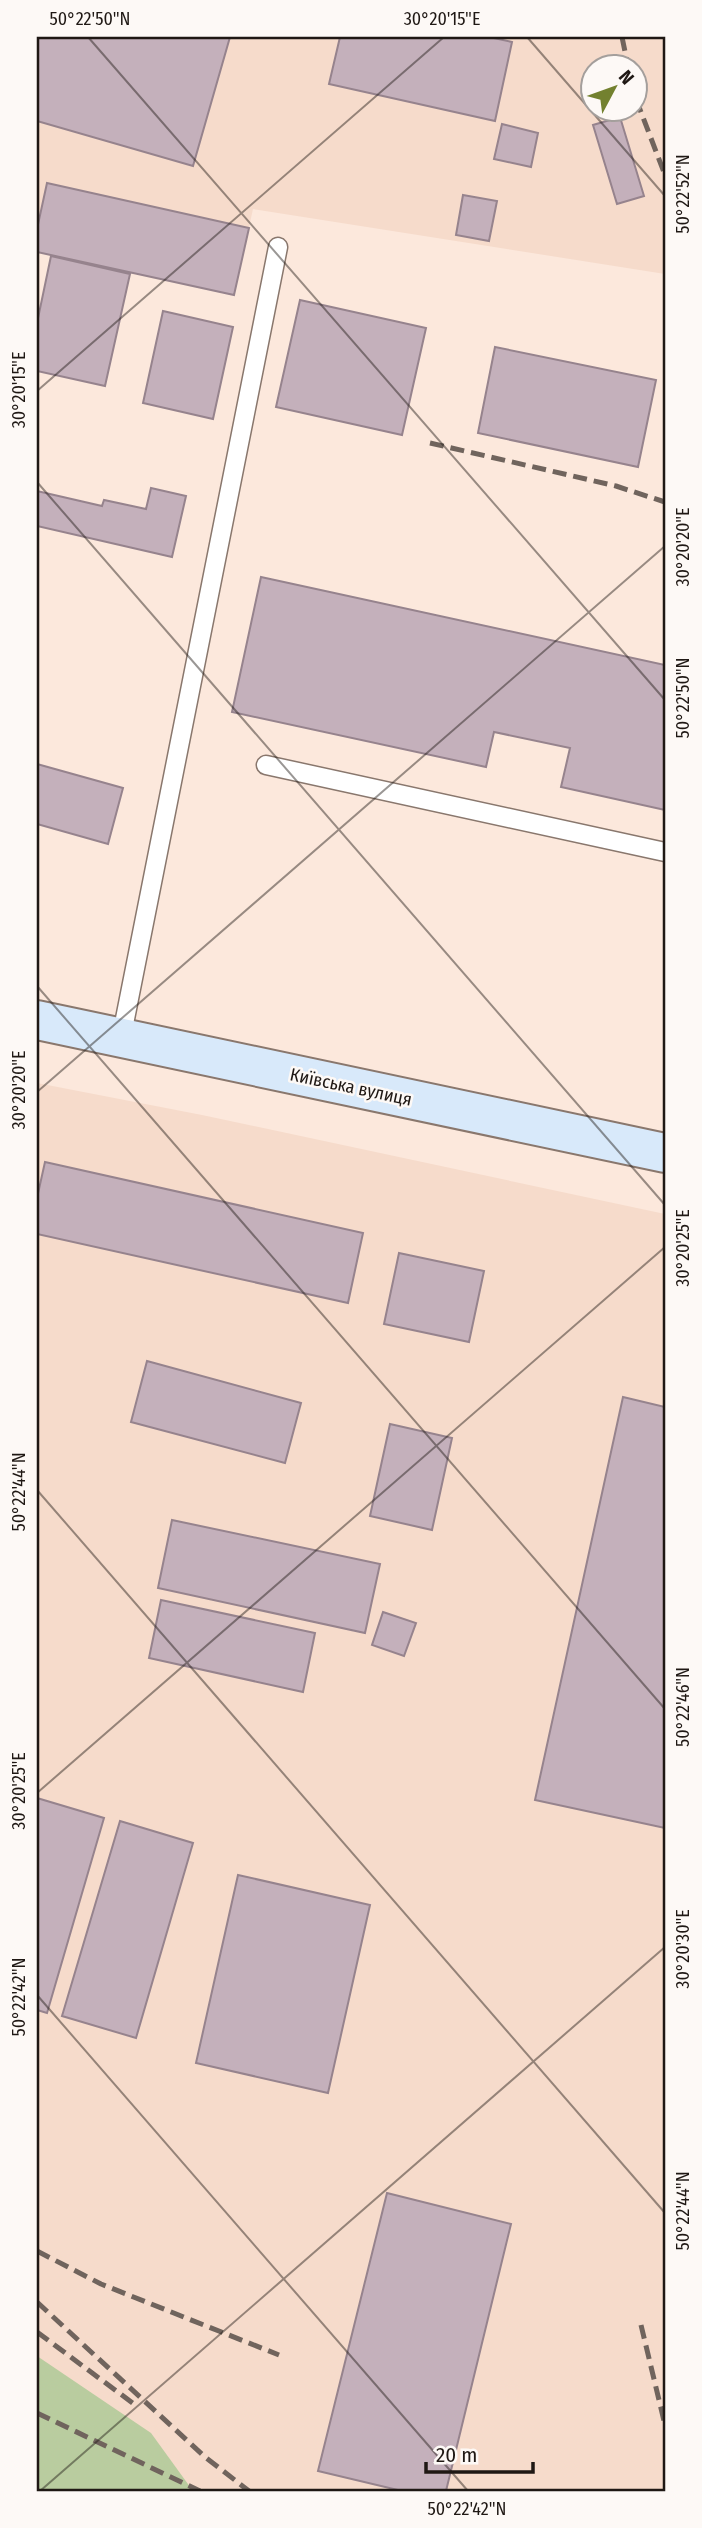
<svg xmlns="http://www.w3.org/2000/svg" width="702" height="2528" font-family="'Fira Sans Condensed',sans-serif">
	<rect width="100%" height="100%" fill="#fce8dc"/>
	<path fill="#f6dbcb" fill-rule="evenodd" d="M37 37H665V274L253 209 234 295 37 252ZM594 66H636V108H594Z
		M37 1083 202 1115 665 1214V2491H37Z"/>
	<path fill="#b9cc9f" d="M37 2356 151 2433 193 2491H37Z"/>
	<path fill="#c4b0bb" stroke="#96838d" stroke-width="2" d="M37 37H230L193 166 37 121Z
		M340 37H489L512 42 495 121 329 84Z
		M620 117 644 196 617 204 593 125Z
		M502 124 538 133 531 167 494 159Z
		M47 183 249 228 234 295 37 252V229Z
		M463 195 497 201 489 241 456 235Z
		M51 256 130 274 105 386 37 371V323Z
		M300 300 426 328 402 435 276 407Z
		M163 311 233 327 213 419 143 403Z
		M495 347 656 380 638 467 478 433Z
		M151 488 186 496 172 557 37 526V491L102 506 104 500 146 509Z
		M261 577 665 665V810L561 787 570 748 494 732 486 767 232 712Z
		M37 764 123 788 108 844 37 824Z
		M45 1162 363 1233 348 1303 37 1234V1198Z
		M399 1253 484 1271 469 1342 384 1324Z
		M147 1361 301 1403 285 1463 131 1422Z
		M623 1397 665 1407V1828L535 1800Z
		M390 1424 452 1438 432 1530 370 1516Z
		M172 1520 380 1564 365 1633 158 1588Z
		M161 1600 315 1633 303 1692 149 1658Z
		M383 1612 416 1623 404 1656 372 1645Z
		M37 1798 104 1818 47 2013 37 2010Z
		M120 1821 193 1843 136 2038 62 2016Z
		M238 1875 370 1905 328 2093 196 2063Z
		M387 2193 511 2224 446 2491H402L318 2471Z"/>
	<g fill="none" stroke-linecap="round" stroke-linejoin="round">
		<defs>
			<path id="lane" d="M266 765 665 852
				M121 1039 278 247"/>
			<path id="secondary" d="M37 1020 665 1153"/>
		</defs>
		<use href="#lane" stroke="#89776d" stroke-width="21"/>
		<use href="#secondary" stroke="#89776d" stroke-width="42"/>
		<use href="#lane" stroke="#fff" stroke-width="18"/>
		<use href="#secondary" stroke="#d8e9fa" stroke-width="38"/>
		<path stroke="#70645d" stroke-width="5" stroke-dasharray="14 7" stroke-linecap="butt" d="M622 37 628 66
			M636 99 665 175
			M430 443 616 486 665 502
			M37 2251 101 2284 279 2355
			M37 2302 205 2457 249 2491
			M641 2325 665 2425
			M37 2332 138 2407
			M37 2413 200 2491"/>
	</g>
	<path fill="none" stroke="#1f1814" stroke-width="2" stroke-opacity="0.45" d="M88 37 665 700M527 37 665 196M37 391 444 37M37 482 665 1205M37 986 665 1709M37 1092 665 546M37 1490 665 2213M37 1793 665 1247M37 1995 468 2491M40 2491 665 1947"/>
	<g text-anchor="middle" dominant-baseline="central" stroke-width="5" stroke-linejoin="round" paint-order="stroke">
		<g font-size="18" fill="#1f1814" stroke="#fdf9f6">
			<text transform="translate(351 1087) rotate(12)">Київська вулиця</text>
		</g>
	</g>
	<rect width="702" height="2528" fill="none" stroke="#fdf9f6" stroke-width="77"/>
	<g transform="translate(614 88) rotate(49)"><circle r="33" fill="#fdf9f6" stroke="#a49f9c" stroke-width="2"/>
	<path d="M0-5L12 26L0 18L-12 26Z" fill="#73812f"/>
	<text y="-10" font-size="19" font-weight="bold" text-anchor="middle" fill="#1f1814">N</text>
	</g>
	<path d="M426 2462v10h107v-10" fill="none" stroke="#1f1814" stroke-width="3.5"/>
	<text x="436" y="2462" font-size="21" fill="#1f1814" stroke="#fdf9f6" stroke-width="5" paint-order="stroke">20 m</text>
	<rect x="38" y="38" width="626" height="2452" fill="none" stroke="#1f1814" stroke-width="2.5"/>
	<g font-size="18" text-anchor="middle" fill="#1f1814">
		<text x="90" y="25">50°22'50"N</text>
		<text x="442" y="25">30°20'15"E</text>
		<text transform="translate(683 194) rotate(-90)" y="6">50°22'52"N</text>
		<text transform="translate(19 390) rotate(-90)" y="6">30°20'15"E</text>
		<text transform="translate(683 547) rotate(-90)" y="6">30°20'20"E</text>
		<text transform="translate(683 698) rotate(-90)" y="6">50°22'50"N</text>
		<text transform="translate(19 1090) rotate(-90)" y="6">30°20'20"E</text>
		<text transform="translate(683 1248) rotate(-90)" y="6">30°20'25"E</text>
		<text transform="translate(19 1492) rotate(-90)" y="6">50°22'44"N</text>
		<text transform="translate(683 1707) rotate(-90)" y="6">50°22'46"N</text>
		<text transform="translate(19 1791) rotate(-90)" y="6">30°20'25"E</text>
		<text transform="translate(683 1949) rotate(-90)" y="6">30°20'30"E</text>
		<text transform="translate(19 1997) rotate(-90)" y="6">50°22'42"N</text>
		<text transform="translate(683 2211) rotate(-90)" y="6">50°22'44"N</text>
		<text x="467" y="2515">50°22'42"N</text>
	</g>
</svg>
